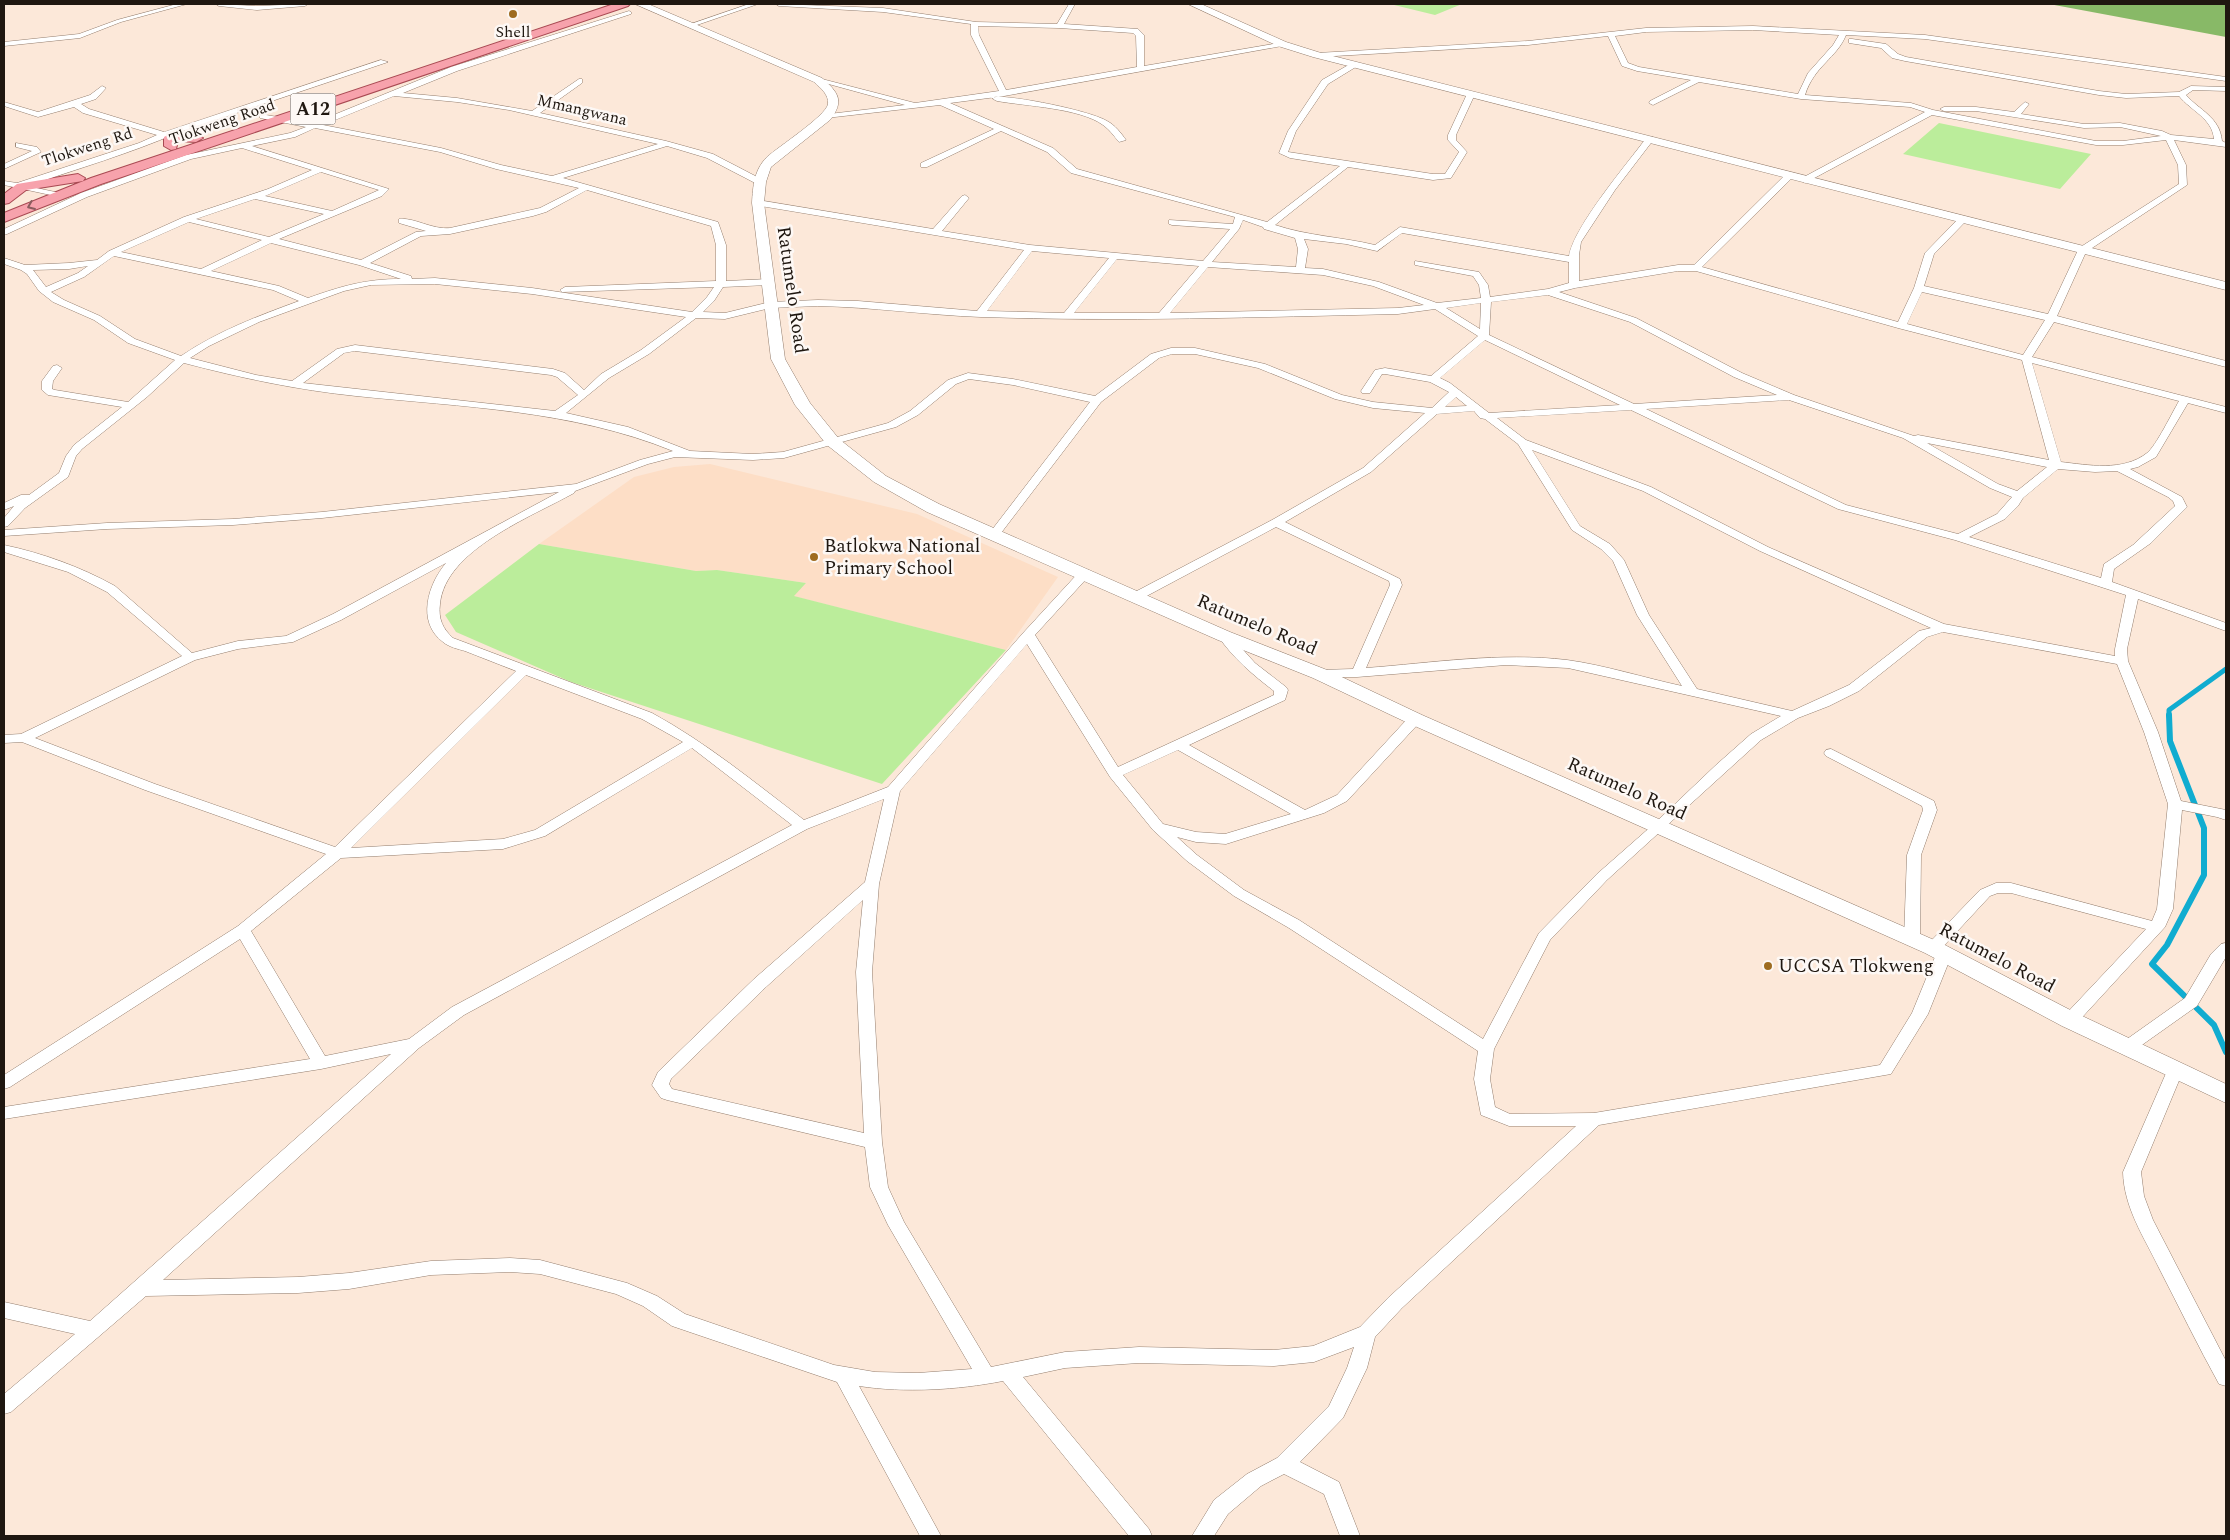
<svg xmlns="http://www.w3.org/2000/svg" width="2230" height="1540" font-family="Spectral,serif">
	<rect width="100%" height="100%" fill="#fce8d9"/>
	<path fill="#fddec6" d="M710 464 917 514 1058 577 1006 650 793 596 806 583 717 570 696 571 539 544 634 477 674 467Z"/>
	<path fill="#bbed9b" d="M1390 4H1462L1435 15Z
		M1939 123 2091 154 2060 189 1903 154Z
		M539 544 696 571 717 570 806 583 794 596 1006 650 882 784 571 682 456 632 445 615Z"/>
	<path fill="#88b967" d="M2049 4H2226V37Z"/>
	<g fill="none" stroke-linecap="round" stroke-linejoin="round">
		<path stroke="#10acd0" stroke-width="5" d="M2169 716V710L2226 669"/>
		<path stroke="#10acd0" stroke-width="6" d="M2169 715 2170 741 2204 828V875L2167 945 2152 964 2214 1025 2226 1052"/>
		<defs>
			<path id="street" d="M177 4H187L121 22 80 38 4 46V42L79 34 117 20Z
				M216 4 257 6 308 4 305 6 257 10 219 6Z
				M749 4H758L694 26 688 25Z
				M776 4 883 8 976 22 1057 24 1069 4H1075L1064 24 1138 29 1144 35V66L1285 42V46H1282L1004 96 950 103 1053 148 1077 169 1267 222 1340 166 1290 158 1279 153 1288 131 1322 80 1352 63 1359 65 1328 84 1296 131 1288 152 1433 174H1445L1459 152 1448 140V135L1467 94 1474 92 1475 94 1456 135V140L1467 152 1451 178 1433 180 1348 167 1275 225C1308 236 1342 237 1375 245L1400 227 1569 256C1574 226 1627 164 1647 137H1653L1654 139 1615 190 1581 242 1579 255V281L1678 265H1694L1786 174H1792V178L1702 267 1898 322 1914 288 1925 253 1960 217 1963 216 1967 219 1966 221 1934 254 1924 286 2048 314 2079 248 2179 184 2178 165 2166 140 2123 145H2096L1932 115 1805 183 1801 180 1802 178 1925 112 1910 107 1801 99 1699 82 1653 105 1649 103 1650 101 1691 80 1637 71 1622 66 1608 36 1528 45 1317 57 1313 55 1317 53 1528 41 1646 28 1753 26 1925 35 2226 77V81L1925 39 1846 35C1837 58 1814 66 1805 95L1911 103 1933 110 2096 141H2123L2161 136 2120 127 2084 128 1976 111H1944L1940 109 1944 107H1976L2014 112 2025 102 2029 104 2021 114 2084 124 2120 123 2162 131 2171 135 2214 139C2212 118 2191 111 2179 96L2126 98 2099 95 1905 61 1892 58 1881 48 1849 43V39H1852L1886 44 1898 54 1906 57 2099 91 2126 94 2179 92 2191 86 2226 87V91L2193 90 2186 95C2199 110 2220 117 2222 141L2226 143V147L2174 140 2186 165 2187 185 2086 252 2057 316 2226 361V367L2054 322 2032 357 2226 407V413L2188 403 2156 457 2138 467 2130 469 2182 497 2187 507 2151 543 2114 569 2112 582 2226 623V631L2138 599 2127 649 2128 661 2158 732 2181 801 2226 810V820L2217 817 2182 810 2173 909 2165 927 2076 1024 2070 1026 2064 1024 2062 1020 2064 1016 2146 929 2011 893H1998L1990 896 1940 950H1949L1952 954 1928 1014 1891 1074 1599 1125 1402 1308 1375 1337 1367 1368 1343 1418 1300 1462 1339 1482 1360 1536H1340L1324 1494 1284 1474 1261 1486 1228 1514 1214 1536H1192L1214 1500 1247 1474 1277 1458 1329 1406 1347 1368 1354 1347 1314 1362 1274 1366 1139 1363 1065 1368 1023 1377 1149 1529 1152 1536H1129L1003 1381C957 1390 905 1393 859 1386L941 1536H920L837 1382 672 1326 643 1306 616 1294 540 1274 510 1272 431 1275 349 1289 298 1293 146 1296 11 1412 4 1414V1394L75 1334 4 1318V1302L90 1321 391 1054 321 1069 4 1119V1107L310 1059 240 939 10 1087 4 1089V1075L238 926 326 854 145 790 22 742 4 743V735L21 734 182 656 107 592 68 572 4 552V545C42 553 81 567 115 586L192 653 238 641 286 636 333 614 559 492 322 518 233 525 107 529 4 536V530L107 523 233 519 322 512 576 484 640 460 673 451C572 410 463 407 356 396 298 390 241 378 184 363L147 397 82 449 76 456 68 477 25 508 8 526 4 527V518L14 506 4 510V503L21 495H29L59 473 66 456 74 445 122 407 48 395 42 390V381L53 366 57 365 62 368 53 381 52 389 55 390 128 402 175 360 128 343 94 320 53 302 39 291 27 274 21 270 4 264V258L25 265 69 263 97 260 109 251 184 217 268 189 312 170 242 148 191 159 87 197 7 234 4 235V229L81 193 186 155 290 133 306 127 260 118V114L314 123 451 67 629 11 631 12V14L457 71 403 93 457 98 532 111 579 79H582V83L540 113 666 141 713 154 763 180V184H757L707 158 667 146 563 178 718 222 726 245V281L768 279 773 282 768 285 723 287 714 301 703 312 725 313 770 302 818 300 858 301 977 311 1024 250 755 205V201L758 200 933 229 962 196 965 195 969 198 942 231 1030 245 1203 261 1230 229 1172 225 1169 224V220L1233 224 1235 217 1071 173 1047 152 1001 131 927 167H921V163L994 129 940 105 826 118 825 116 829 114 905 105 814 80 818 78 915 103 999 91 971 35V24L883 12 779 6ZM978 26 1059 28 1133 33 1136 36 1137 67 1006 90 979 35ZM1753 30 1839 35 1833 45 1808 73 1798 94 1639 67 1628 63 1615 36 1646 32ZM394 96 457 102 509 110 658 144 552 176 501 165 441 148 323 125ZM315 128 440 152 496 169 579 188 540 208 450 228C432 230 414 217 399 219V223L426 231 416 232 361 260 279 239 382 196 389 189 252 146 295 137ZM321 172 379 190 332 211 265 196ZM587 190 711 226 716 245V281L565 287 560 290 562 292 714 287 707 297 692 312 532 288 435 278 412 279 411 276 370 263 421 236 450 234 533 216 546 212ZM255 199 324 214 269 237 196 219ZM1243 220 1263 227 1264 229 1295 238 1298 249 1296 267 1212 262 1239 229ZM189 222 262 240 201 269 121 252ZM1402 233 1569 262V283L1548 289 1490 297 1488 285 1479 272 1415 261V265L1473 276 1479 285 1481 298 1437 303 1379 282 1323 269 1305 268 1308 249 1304 239 1346 244 1377 251ZM271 243 359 265 401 279C365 279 342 286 308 298L279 286 211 271ZM1032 251 1109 258 1064 313 987 311ZM114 256 273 290 299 301C258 316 218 331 181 356L135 339 100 316 64 300 51 292 84 277ZM1117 259 1199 266 1159 313H1074ZM88 266 78 273 46 287 33 270 69 269ZM1208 267 1323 275 1373 286 1424 305 1398 308 1170 313ZM1678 271H1696L1898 328 2022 360 2049 460 1918 435 1914 436 1794 395 1742 373 1636 318 1559 292 1575 288ZM435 284 532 294 686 317 641 350 601 374 584 390 565 373 553 369 355 345 337 349 292 381 256 375 190 358 209 346 259 322 344 291 371 285ZM1922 292 2045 320 2023 355 1907 324ZM1548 295 1630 322 1734 377 1777 395 1634 404 1489 335 1491 302ZM1481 303 1480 329 1446 308ZM818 306C872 307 926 315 981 317 1120 322 1259 317 1398 314L1435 309 1478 336 1431 376 1385 368 1375 370 1361 391 1362 393H1370L1382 374H1385L1430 382 1449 392 1432 408 1373 402 1342 395 1265 364 1195 348H1171L1151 354 1095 396 1013 379 968 373 948 380 910 411 888 423 783 452 753 454 690 451 628 427 566 413 609 378 649 354 696 318 725 319 770 308ZM1485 340 1620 405 1489 413 1450 383 1440 378ZM355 351 551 375 557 377 578 395 555 411 303 383 344 353ZM1172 354H1195L1258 368 1335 399 1373 408 1425 413 1363 468 1272 520 1133 593 1131 596 1133 599H1141L1276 527 1389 581 1390 585 1353 669 1320 670 1315 671 1314 674 1315 677H1357L1506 665 1568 668 1781 716 1751 734 1716 765 1655 823 1597 874 1539 933 1483 1039 1299 920 1244 890 1197 855 1177 837 1196 842 1226 844 1324 813 1347 801 1420 722 1422 719 1420 716H1410L1337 795 1305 810 1189 745 1285 700 1288 690 1286 687 1255 663 1228 633 1224 632 1218 636C1233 658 1253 675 1274 691V695L1118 767 1035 635 1089 576 1091 573 1089 570H1081L1024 632 888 787 804 820C754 782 707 743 652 713L453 638C443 629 438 619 440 604 445 550 531 517 574 493L575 491 648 464 675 457 753 460 784 458 896 427 918 415 956 384 969 379 1013 385 1090 402 988 535 994 538 998 537 1101 402 1159 358ZM2032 363 2179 401C2172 413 2156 446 2147 453 2123 472 2088 465 2061 462ZM1456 397 1467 406 1445 407ZM1789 400 1903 438 1990 488 2012 497 1997 514 1958 534 1846 505 1646 409ZM1631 410 1838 509 1955 540 2126 595 2115 649V656L1944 624 1768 547 1651 487 1526 440 1497 418ZM1474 411 1480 418 1485 419 1518 444 1572 530 1601 549 1613 561 1637 615 1682 686C1645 678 1604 665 1567 660 1500 652 1432 663 1366 668L1402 585 1400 579 1285 522 1371 472 1437 414ZM1927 443 2047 467 2017 491 1998 484ZM1532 450 1643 491 1760 551 1931 628 1919 631 1849 685 1792 711 1697 689 1649 615 1624 560 1610 544 1580 526ZM2058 469 2095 472 2117 471 2168 497 2173 501 2175 506 2133 545 2104 564 2101 578 1969 537 2005 519 2018 506 2023 498ZM446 563C428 584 416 622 443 642 449 647 458 649 465 651 482 658 499 664 516 671L335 847 155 784 35 738 195 660 238 649 293 642 341 620ZM1943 632 2117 664 2144 732 2168 804 2157 909 2152 921 2011 883H1996L1980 890 1928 944 1925 948 1928 952H1937L1912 1013 1880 1065 1594 1113 1510 1114 1495 1107 1490 1079 1494 1049 1550 940 1607 880 1761 740 1798 718 1829 706 1859 691 1927 637ZM1027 644 1110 777 1153 830 1187 861 1234 896 1289 928 1478 1051 1474 1079 1481 1115 1509 1126H1576L1388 1298 1360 1327 1313 1346 1274 1350 1139 1347 1065 1352 991 1367 904 1222 888 1187 882 1142 872 972 879 884 900 791ZM526 675 642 719 683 742 535 830 503 839 351 848ZM692 748 792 825 452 1007 409 1039 325 1056 251 931 341 858 503 849 545 836ZM1178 750 1291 814 1225 834 1196 832 1163 824 1123 775ZM884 799 865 882 754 979 658 1072 652 1085 661 1098 667 1100 865 1147 870 1187 888 1225 972 1369 918 1373 875 1372 834 1365 685 1314 657 1296 627 1283 540 1260 510 1258 431 1261 349 1273 298 1277 163 1280 419 1048 464 1015 807 829ZM863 900 856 972 864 1133 672 1089 669 1084 671 1079 766 987Z
				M381 60 388 62 177 133C131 153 77 169 27 186L60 193V197L4 185V181L17 183 139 143 157 135 83 113 74 107 38 117 4 106V102L38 112 90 95 102 86 106 88 96 99 81 104 89 109 164 132Z
				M994 97C1013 95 1091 111 1107 121 1115 125 1121 133 1126 140L1119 142C1114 136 1109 129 1103 125 1080 108 1025 106 997 101L993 99Z
				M16 143 37 147 41 152 4 169V164L32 151 16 147Z
				M1831 749 1934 801 1937 810 1921 855 1920 939 1917 943H1907L1904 939 1907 855 1923 810 1922 806 1826 756 1824 753 1826 750Z
				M2226 943V957L2197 1006 2132 1052 2126 1054 2120 1052 2118 1048 2120 1044 2185 998 2211 954 2221 944Z
				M2175 1065 2181 1067 2183 1071 2141 1172 2144 1196 2153 1220 2226 1361V1386L2219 1384C2198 1346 2179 1307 2159 1268 2144 1237 2124 1208 2123 1172L2167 1071 2169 1067Z"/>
			<path id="secondary" d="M635 4H648L822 78C838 92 845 101 830 120L771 167 766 182 764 203 785 359 810 403 839 439 886 476 939 504 1230 632 1327 670 1422 715 1941 943 2078 1014 2226 1084V1103L2062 1026 1925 953 1408 723 1313 678 1218 640 927 512 874 482 827 445 795 405 771 359 752 203C753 186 754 170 767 157 778 147 826 116 828 104 829 95 821 88 814 82Z
				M1188 4H1201L1286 42 1321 53 2226 282V290L1313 57 1278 46Z"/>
			<path id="primary" d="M614 4H630L628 6 101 184 4 222V213L91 178Z
				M171 133 196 134 203 138 196 142 178 141 176 149 171 150 164 146V137Z
				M78 174 85 178 83 181 26 190 9 203 4 204V194L17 184Z"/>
		</defs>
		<use href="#street" stroke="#947e6e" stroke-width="1"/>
		<use href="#secondary" stroke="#947e6e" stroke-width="1"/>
		<use href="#primary" stroke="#a84952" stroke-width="2"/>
		<use href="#street" fill="#fff" fill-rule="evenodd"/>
		<use href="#secondary" fill="#fff" fill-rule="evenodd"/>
		<use href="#primary" fill="#f7a2ac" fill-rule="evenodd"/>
	</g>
	<defs><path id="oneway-chevron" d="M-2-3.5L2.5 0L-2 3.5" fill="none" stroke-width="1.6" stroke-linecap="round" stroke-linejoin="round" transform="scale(1.25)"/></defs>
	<use stroke="#8b5c5e" href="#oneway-chevron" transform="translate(31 206) rotate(157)"/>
	<g fill="#9e6c21" stroke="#fdf8f5" stroke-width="2">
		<circle cx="513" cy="14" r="5"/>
		<circle cx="814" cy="557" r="5"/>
		<circle cx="1768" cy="966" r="5"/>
	</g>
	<g text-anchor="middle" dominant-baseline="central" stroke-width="5" stroke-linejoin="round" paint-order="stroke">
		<g font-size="16" fill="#1f1710" stroke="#fdf8f5">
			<text x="513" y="32">Shell</text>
		</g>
		<g font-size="16" fill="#1f1710" stroke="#fdf8f5">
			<text transform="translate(582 110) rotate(13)">Mmangwana</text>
			<text transform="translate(222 122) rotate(-19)">Tlokweng Road</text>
			<text transform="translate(87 147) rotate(-18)">Tlokweng Rd</text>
		</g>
		<rect fill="#fdf8f5" stroke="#625a55" stroke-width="1" x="290.5" y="93.5" width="45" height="31" rx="4"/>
		<g font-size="18" font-weight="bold" fill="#1f1710">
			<text x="313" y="109">A12</text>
		</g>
		<g font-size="19" fill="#1f1710" stroke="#fdf8f5">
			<text transform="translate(792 290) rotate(82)">Ratumelo Road</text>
			<text transform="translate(1257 625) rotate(23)">Ratumelo Road</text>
			<text transform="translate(1627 789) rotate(24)">Ratumelo Road</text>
			<text transform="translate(1997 958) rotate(28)">Ratumelo Road</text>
		</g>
		<g font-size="19" fill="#1f1710" stroke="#fdf8f5" text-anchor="start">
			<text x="824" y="546">Batlokwa National<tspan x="824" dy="22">Primary School</tspan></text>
			<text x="1778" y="966">UCCSA Tlokweng</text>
		</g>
	</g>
	<rect width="2230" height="1540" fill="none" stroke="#1f1710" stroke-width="10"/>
</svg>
